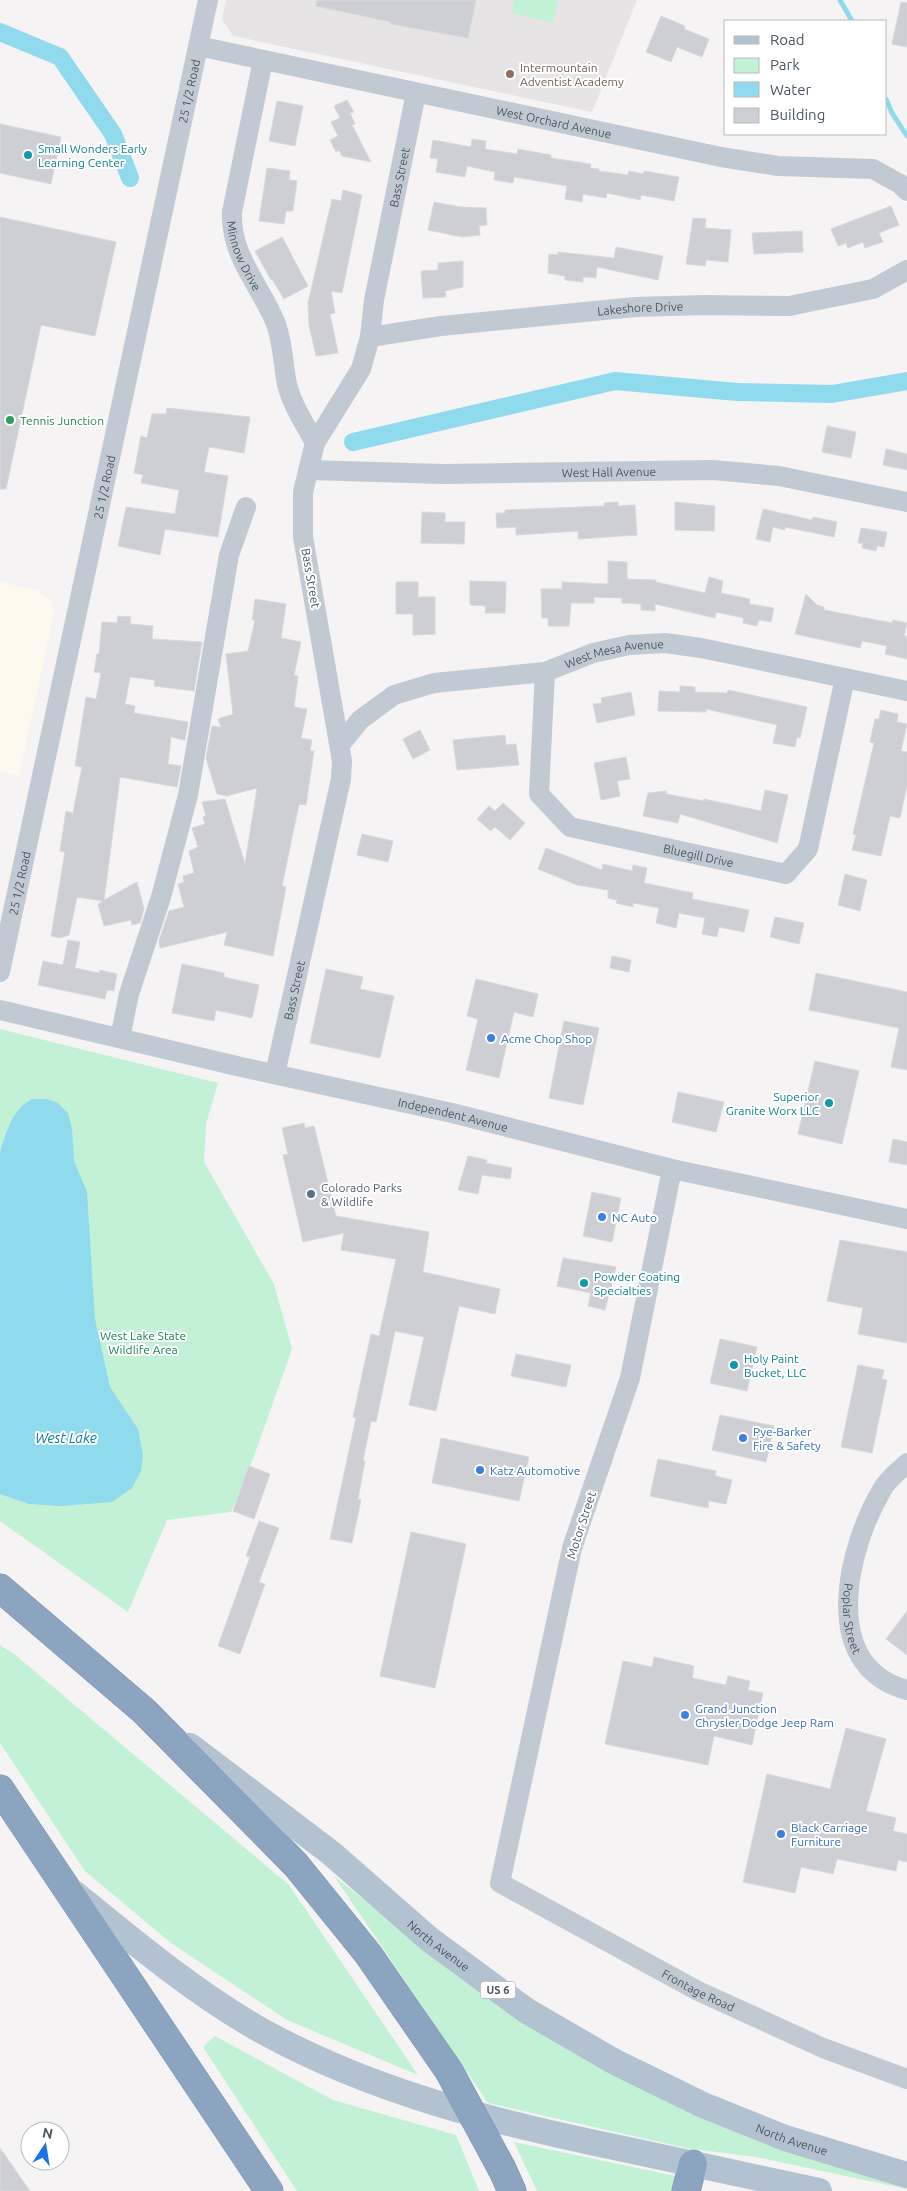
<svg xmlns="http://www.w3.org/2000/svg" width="907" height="2191" font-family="Ubuntu,sans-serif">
	<rect width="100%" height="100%" fill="#f5f3f3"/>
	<path fill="#fdf9ef" d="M0 582 38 591 52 601 54 613 19 776 0 772Z"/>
	<path fill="#e6e4e5" d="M226 0H637L592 112 233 36 222 19Z"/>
	<path fill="#c3f1d5" d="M514 0H558L553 23 511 13Z
		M0 1029 218 1083 206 1124 204 1162 274 1284 292 1349 253 1459 231 1512 167 1520 128 1612 0 1521Z
		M0 1645 14 1654 289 1885 418 2075 287 2020 171 1943 85 1871 0 1743Z
		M334 1876 456 1972 586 2060 907 2185V2189L756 2157 686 2148 488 2103Z
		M215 2036 333 2100 456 2135 479 2191H297L203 2047Z
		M514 2142 675 2176 672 2191H537Z"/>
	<path fill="#90daee" d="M32 1099H47L58 1103 68 1113 72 1128 74 1161 87 1192 95 1319 110 1387 138 1429 143 1455 141 1471 132 1488 112 1502 61 1506 29 1504 0 1494V1152C7 1130 12 1110 32 1099Z"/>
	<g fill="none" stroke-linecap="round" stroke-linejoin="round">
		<path stroke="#90daee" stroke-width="5" d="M840 0 852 21
			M886 99 892 113 907 136"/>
		<path stroke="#90daee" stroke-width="18" d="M0 32 60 57 113 134 130 178
			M353 442 615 381 737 392 832 394 907 381"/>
	</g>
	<path fill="#cdcfd5" stroke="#d7d9de" d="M317 0H476L468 38 391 24V22L316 6Z
		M901 2 907 3V47L892 44Z
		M661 16 685 26 684 29 709 39 702 57 677 47 671 62 646 52Z
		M347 100 354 112 350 113 355 124 352 125 371 162 342 156 339 150 336 152 330 140 338 136 331 122 340 118 334 106Z
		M277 101 303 106 295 146 269 141Z
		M0 124 61 137 51 184 0 173Z
		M472 139 486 141 485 149 517 154 518 149 551 155V158L591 164 590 168 599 169V171L628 175 629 171 643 174 644 171 679 177 674 201 641 195 640 200 607 193 606 198 583 194 582 202 565 199 567 186 514 177 513 183 494 180 495 172 467 166 465 177 436 172 438 159 430 158 433 140 471 147Z
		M267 168 290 171 289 180 297 181 293 211H286L284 224 259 221Z
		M343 190 362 195 342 293 331 291 335 313 330 314 338 353 316 356 309 325 308 303 332 199 341 201Z
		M434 202 460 207 486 208 487 225 479 226 480 235 462 237 428 230Z
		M891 206 899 225 879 233 883 242 865 248 863 242 848 248 846 243 838 246 831 229Z
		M0 217 116 242 95 336 41 325 6 489H0Z
		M693 218 706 219 705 228 731 230 728 262 706 260 705 266 686 264Z
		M802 231 803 252 754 254 752 233Z
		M282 237 308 286 284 299 272 279 271 280 255 251Z
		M616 247 663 256 658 280 597 267 596 278 583 277V282L565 280V276L548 273 549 254 558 255V252L614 258Z
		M463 261V287L445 291 446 297 423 298 421 271 438 270V263Z
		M167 408 250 417 244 453 209 447 204 472 228 476 218 537 165 529 160 555 118 546 126 507 175 514 179 490 141 483 143 475 134 473 141 436 147 438 152 414H166Z
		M827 426 856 432 851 458 822 452Z
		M886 449 907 454V470L883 465Z
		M618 502V506L635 505 637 535 578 539V531L516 535V527L497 528 496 513H505V510L604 506V503Z
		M675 502 715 506 714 531 675 530Z
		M763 509 812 520 813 517 837 522 834 537 785 527V530L773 527 770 542 756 539Z
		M422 512 445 513V522H465L464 544 421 543Z
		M861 528 887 532 884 547 877 546 876 551 862 548 863 543H858Z
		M608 561 627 562V579L656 580V582L705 593 709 577 723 581 721 593 750 599 749 604 774 608 771 622 759 620 757 626 743 623 744 618 716 612 715 618 655 604V611L641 610V604L622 603V598L594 597V603H571L569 626H548V618H542L541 589H562V582L608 584Z
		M470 581 506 582 505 613H485L486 606 470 605Z
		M396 582H418V597H435V634L413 635V614H396Z
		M806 594 817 605 824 607V610L892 623 893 620 907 623 904 636H907V659L885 654 887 646 862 641 860 648 795 634Z
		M255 599 286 604 281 638 301 642 294 675 298 676 294 707 307 709 301 738 312 740 310 751H314L306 805 299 804 282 886 286 887 273 956 224 945 227 932 160 948 159 941 169 911 184 907 178 884 184 882 183 876 194 873 189 851 198 847 192 828 205 824 203 817 206 816 202 802 225 799 245 864 257 788 227 796 217 794 206 758 212 726 221 727 218 719 233 714 226 654 248 651 255 620H252Z
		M118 616 131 617 130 624 153 626 152 639 202 642 194 691 154 686 155 680 130 677 125 704 135 706 134 713 188 722 185 740 171 737 168 764 181 766 177 787 120 777 104 900 137 882 144 909 140 923 132 925 131 920 104 926 98 904 103 901 77 897 69 935 60 938 51 936 65 852 60 851 66 811 73 813 82 767 75 766 86 697 96 699 101 673 94 672 97 654H99L102 622 117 623Z
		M680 686 695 687V692L727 693 728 690 807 707 800 738 797 737 795 747 773 743 777 725 706 709V712L658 711 659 691 680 692Z
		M631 692 635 715 597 723 593 704 602 703 601 698Z
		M881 710 898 714 897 722 907 724 901 751 907 752V785L900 818 890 816 881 856 852 850 856 835 853 834 874 743 870 742 875 719H879Z
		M420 730 430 750 413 759 403 739Z
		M505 735 506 745 516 744 519 765 457 770 453 740Z
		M626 757 630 779 617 781 620 796 601 800 594 763Z
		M765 790 788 795 777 843 680 814 678 823 643 816 648 793 666 791V794L704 801V799L761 811Z
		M503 803 525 823 510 840 495 827 491 831 477 819 489 806 495 811Z
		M362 834 393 841 388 862 357 855Z
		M546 848 602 870 603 864 632 871 633 865 647 868 644 883 693 893 692 899 749 910 744 932 719 927 717 937 702 934 705 918 679 913 676 928 656 923 659 908 633 903V907L616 903 617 900 608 898V890L577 885 538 869Z
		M845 874 867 880 860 911 838 905Z
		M775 917 804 923 799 944 770 937Z
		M68 940 80 942 75 968 99 973 100 970 117 974 114 991 107 990 105 999 38 985 43 961 63 965Z
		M612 956 631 960 629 972 610 968Z
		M182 964 224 973V977L259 985 252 1018 216 1010 214 1021 172 1013Z
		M326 969 363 977 360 989 394 996 380 1058 310 1043Z
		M816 973 907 992V1070L891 1067 899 1028 809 1010Z
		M476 979 538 994 533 1017 514 1012 499 1078 466 1070 478 1019 467 1016Z
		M564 1021 599 1028 583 1105 549 1098Z
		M815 1061 859 1071 842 1144 798 1134Z
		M678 1092 724 1102 716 1132 672 1122Z
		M304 1123 305 1128 314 1126 336 1216 429 1232 423 1272 500 1289 495 1314 459 1306 436 1411 409 1405 424 1337 395 1331 376 1422 371 1421 363 1461H365L358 1499 361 1500 352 1543 330 1539 356 1418 353 1417 371 1334 379 1336 396 1259 341 1250 344 1233 303 1242 283 1155 288 1154 282 1128Z
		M893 1139 907 1142V1165L889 1162Z
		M468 1156 487 1160 486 1163 512 1168 510 1179 482 1175 478 1194 458 1190Z
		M592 1192 621 1198 612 1242 583 1236Z
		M840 1240 907 1252V1343L858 1334 863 1308 827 1301Z
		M563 1258 616 1267 605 1310 588 1306 591 1293 557 1286Z
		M720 1339 757 1347 747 1391 710 1383Z
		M516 1354 571 1365 566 1387 511 1376Z
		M858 1365 884 1370 882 1379 887 1380 872 1453 841 1447Z
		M720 1415 774 1426 766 1462 712 1450Z
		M441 1438 529 1457 519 1501 432 1483Z
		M658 1459 716 1471 715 1476 732 1480 726 1504 709 1501 708 1508 650 1496Z
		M249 1466 270 1474 254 1519 233 1511Z
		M259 1521 279 1528 259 1582 265 1584 240 1654 218 1646 250 1557 246 1556Z
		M411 1532 466 1544 435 1688 380 1676Z
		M907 1611V1655L886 1639Z
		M654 1657 694 1666 692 1678 726 1685 728 1676 750 1681 748 1690 763 1693 752 1745 714 1736 708 1765 605 1744 623 1661 652 1667Z
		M846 1728 886 1739 866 1811 896 1818 893 1831 907 1834V1862L898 1860 896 1871 837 1859 833 1874 801 1867 795 1893 743 1882 767 1774 830 1789Z
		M0 2148 30 2191H0Z"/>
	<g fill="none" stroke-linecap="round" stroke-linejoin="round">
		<defs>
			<path id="highway" d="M0 1588 144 1711 296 1865 368 1954 449 2071
				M0 1789 269 2191
				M502 2169 512 2191
				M686 2191 693 2164"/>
		</defs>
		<use href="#highway" stroke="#7690ad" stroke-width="29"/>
		<g stroke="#c1cad2" stroke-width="20">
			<path id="s1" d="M198 46 721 157 778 166 873 169 900 184 907 191"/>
			<path id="s2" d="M263 60 232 212C230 256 261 286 276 324 283 343 283 365 287 384 292 405 305 424 315 443"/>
			<path id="s3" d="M370 337 441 326 635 307 704 305 789 306 873 289 907 270"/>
			<path id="s4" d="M308 470 444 474 713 470 779 476 907 502"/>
			<path id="s5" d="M545 672 539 794 570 827 786 874 808 849 845 678"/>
			<path id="s6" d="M340 745 360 720 394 695 434 683 545 672 593 653 629 645 665 643 701 648 907 691"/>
			<path id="s7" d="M0 972 208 0"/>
			<path id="s8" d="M0 1010 241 1067 452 1113 672 1169 907 1219"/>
			<path d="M120 1038 129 994 161 897 188 795 229 555 246 507"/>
			<path id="s9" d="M275 1074 341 779 342 761 303 537V492L315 443 361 369 370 337 374 300 416 93"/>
			<path id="s10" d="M672 1169 630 1378 572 1548 500 1883 698 1991 823 2048 907 2079"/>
			<path id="s11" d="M907 1463C899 1471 888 1479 883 1488 848 1546 817 1666 907 1690"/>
		</g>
		<g stroke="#b3c2d1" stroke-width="26">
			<path id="s12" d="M190 1746 331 1853 429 1939 527 2011 615 2062 703 2105 785 2138 907 2175"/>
			<path d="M74 1893C134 1942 195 1993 262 2031 375 2093 494 2122 619 2148 686 2162 752 2177 819 2191"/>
		</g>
		<use href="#highway" stroke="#8ba5c1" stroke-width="28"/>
		<defs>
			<path id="highway-bridge" d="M449 2071 502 2169"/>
		</defs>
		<use href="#highway-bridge" stroke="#7690ad" stroke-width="29" stroke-linecap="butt"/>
		<use href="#highway-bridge" stroke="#8ba5c1" stroke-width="28"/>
	</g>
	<circle fill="#8d6e63" stroke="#fff" stroke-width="2" cx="510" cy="74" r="5"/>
	<g fill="#0f9aa8" stroke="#fff" stroke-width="2">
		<circle cx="28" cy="155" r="5"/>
		<circle cx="829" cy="1103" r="5"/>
		<circle cx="584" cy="1283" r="5"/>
		<circle cx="734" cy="1365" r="5"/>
	</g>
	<circle fill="#2e9e5b" stroke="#fff" stroke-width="2" cx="10" cy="420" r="5"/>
	<g fill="#3f7fe0" stroke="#fff" stroke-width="2">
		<circle cx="491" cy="1038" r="5"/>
		<circle cx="602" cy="1217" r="5"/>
		<circle cx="743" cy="1438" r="5"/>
		<circle cx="480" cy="1470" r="5"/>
		<circle cx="685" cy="1715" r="5"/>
		<circle cx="781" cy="1834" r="5"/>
	</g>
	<circle fill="#5c6f8a" stroke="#fff" stroke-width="2" cx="311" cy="1194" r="5"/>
	<g text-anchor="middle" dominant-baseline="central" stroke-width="4" stroke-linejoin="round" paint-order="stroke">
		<rect fill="#fff" stroke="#808990" stroke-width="1" x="480.5" y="1981.5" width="35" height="17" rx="4"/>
		<g font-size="11" font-weight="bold" fill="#4a5661">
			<text x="498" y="1990">US 6</text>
		</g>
		<g font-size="12" fill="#785e54" stroke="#fff" text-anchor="start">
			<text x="520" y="67">Intermountain<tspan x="520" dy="14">Adventist Academy</tspan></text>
		</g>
		<g font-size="12" fill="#4a5661" stroke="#fff">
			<text stroke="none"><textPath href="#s7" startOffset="901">25 1/2 Road</textPath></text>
			<text stroke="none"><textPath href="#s1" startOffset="364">West Orchard Avenue</textPath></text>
			<text stroke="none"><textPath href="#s9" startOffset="926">Bass Street</textPath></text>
			<text stroke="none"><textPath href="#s2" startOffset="201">Minnow Drive</textPath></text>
			<text stroke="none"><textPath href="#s3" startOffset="272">Lakeshore Drive</textPath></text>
			<text stroke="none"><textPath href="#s4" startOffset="301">West Hall Avenue</textPath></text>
			<text stroke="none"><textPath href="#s7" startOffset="496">25 1/2 Road</textPath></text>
			<text transform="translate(311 578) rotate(80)">Bass Street</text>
			<text stroke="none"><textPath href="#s6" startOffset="300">West Mesa Avenue</textPath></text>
			<text stroke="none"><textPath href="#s5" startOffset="299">Bluegill Drive</textPath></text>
			<text stroke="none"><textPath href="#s7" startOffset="91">25 1/2 Road</textPath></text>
			<text stroke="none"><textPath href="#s9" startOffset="86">Bass Street</textPath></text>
			<text stroke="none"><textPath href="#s8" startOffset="465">Independent Avenue</textPath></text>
			<text transform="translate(581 1525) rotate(-72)">Motor Street</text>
			<text stroke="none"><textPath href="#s11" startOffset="172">Poplar Street</textPath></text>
			<text stroke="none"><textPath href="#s12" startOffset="319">North Avenue</textPath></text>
			<text stroke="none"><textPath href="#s10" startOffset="961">Frontage Road</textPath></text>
			<text stroke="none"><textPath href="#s12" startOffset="724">North Avenue</textPath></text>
		</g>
		<g font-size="12" fill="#0d838f" stroke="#fff" text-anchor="start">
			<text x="38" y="148">Small Wonders Early<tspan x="38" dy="14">Learning Center</tspan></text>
			<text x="819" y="1096" text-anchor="end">Superior<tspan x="819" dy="14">Granite Worx LLC</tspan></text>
			<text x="594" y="1276">Powder Coating<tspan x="594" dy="14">Specialties</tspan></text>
			<text x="744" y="1358">Holy Paint<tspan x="744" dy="14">Bucket, LLC</tspan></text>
		</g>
		<g font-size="12" fill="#27864d" stroke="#fff" text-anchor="start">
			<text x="20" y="420">Tennis Junction</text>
		</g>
		<g font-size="12" fill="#366cbe" stroke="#fff" text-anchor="start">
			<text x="501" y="1038">Acme Chop Shop</text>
			<text x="612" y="1217">NC Auto</text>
			<text x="753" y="1431">Pye-Barker<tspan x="753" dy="14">Fire &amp; Safety</tspan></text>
			<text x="490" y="1470">Katz Automotive</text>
			<text x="695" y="1708">Grand Junction<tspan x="695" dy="14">Chrysler Dodge Jeep Ram</tspan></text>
			<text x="791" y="1827">Black Carriage<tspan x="791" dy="14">Furniture</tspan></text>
		</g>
		<g font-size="12" fill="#4e5e75" stroke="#fff" text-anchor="start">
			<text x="321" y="1187">Colorado Parks<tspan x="321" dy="14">&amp; Wildlife</tspan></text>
		</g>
		<g font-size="12" fill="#17864f" stroke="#fff">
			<text x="143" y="1335">West Lake State<tspan x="143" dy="14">Wildlife Area</tspan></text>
		</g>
		<g font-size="14" font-style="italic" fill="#0c7c9b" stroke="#fff">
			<text x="66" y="1438">West Lake</text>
		</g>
	</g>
	<rect x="724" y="20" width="162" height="115" fill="#ffffff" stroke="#b7bbc0"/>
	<rect x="734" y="36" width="25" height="8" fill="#b3c2d1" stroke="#b7bbc0"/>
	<text x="770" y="45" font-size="15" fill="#4a5661">Road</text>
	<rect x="734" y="58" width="25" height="15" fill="#c3f1d5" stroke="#b7bbc0"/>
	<text x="770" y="70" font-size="15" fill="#4a5661">Park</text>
	<rect x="734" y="82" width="25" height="15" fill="#90daee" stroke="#b7bbc0"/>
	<text x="770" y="95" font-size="15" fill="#4a5661">Water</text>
	<rect x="734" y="108" width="25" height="15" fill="#cdcfd5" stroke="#b7bbc0"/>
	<text x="770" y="120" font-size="15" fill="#4a5661">Building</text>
	<g transform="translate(45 2146) rotate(12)"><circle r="24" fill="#ffffff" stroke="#b7bbc0"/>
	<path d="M0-4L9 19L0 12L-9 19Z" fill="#1a73e8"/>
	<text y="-8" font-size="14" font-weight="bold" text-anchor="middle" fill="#4a5661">N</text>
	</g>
</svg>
